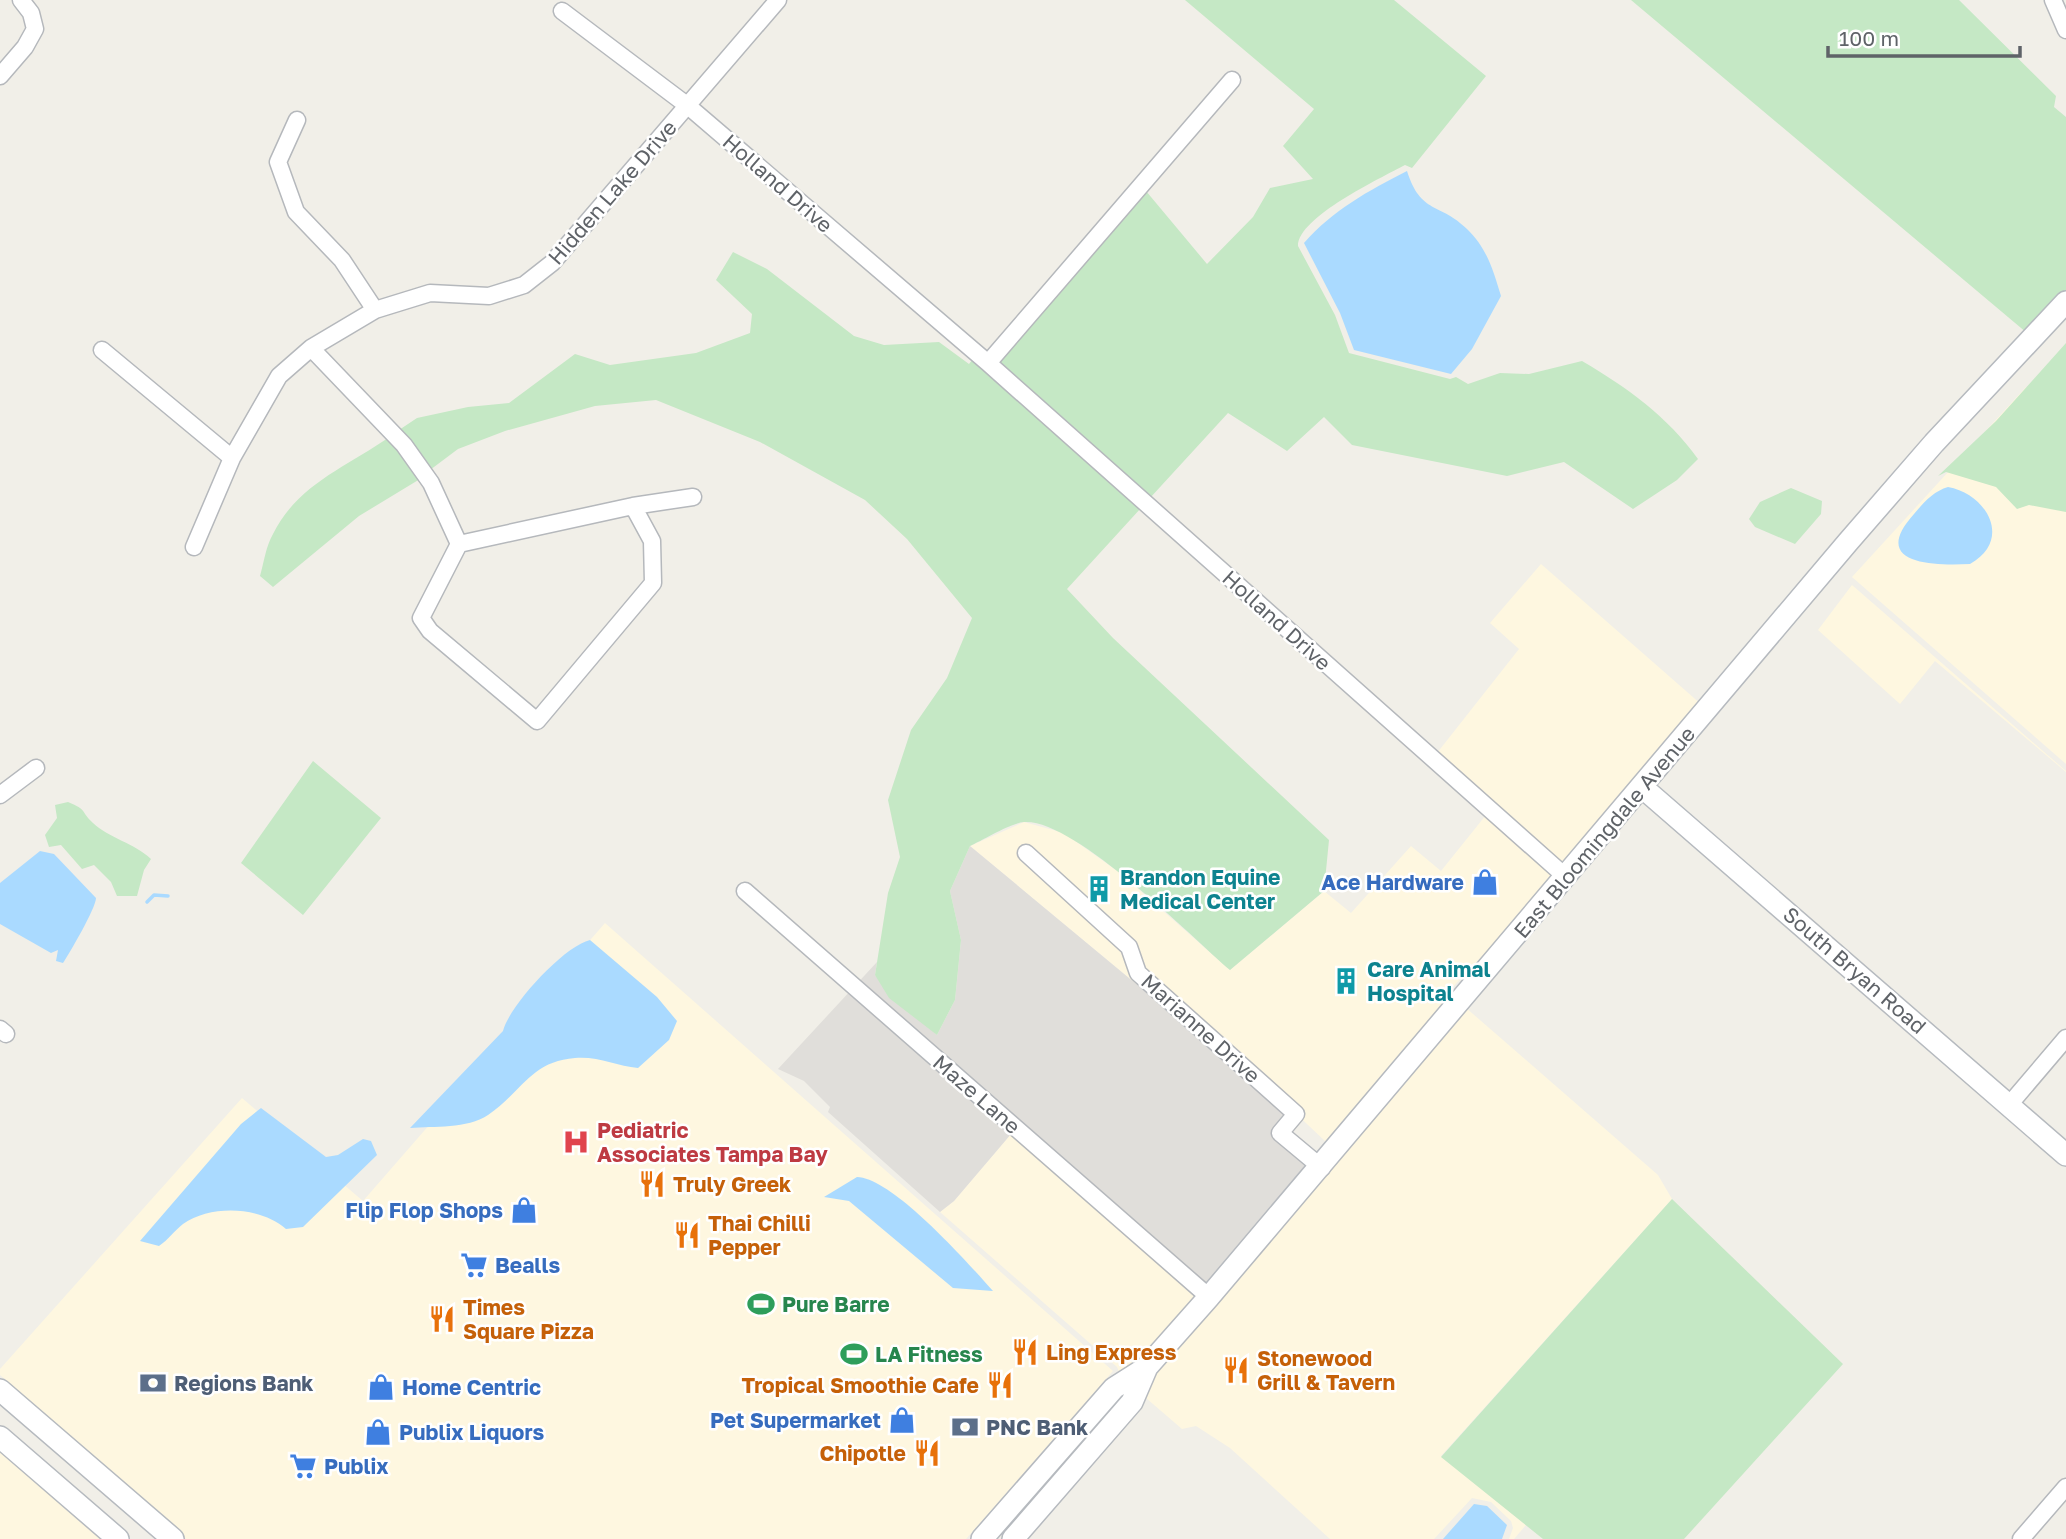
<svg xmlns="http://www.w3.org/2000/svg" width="2066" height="1539" font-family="'Golos Text',sans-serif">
	<rect width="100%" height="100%" fill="#f1efe8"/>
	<path fill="#fef7e0" d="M2026 387 2066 421V764L1852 577Z
		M1541 564 1702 705 1565 867 1437 753 1519 649 1490 623Z
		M1852 585 2066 771V772L1935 661 1900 704 1818 630Z
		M1486 815 1557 877 1448 992 1453 997 1316 1154 1326 1142 1144 970 1133 942 1026 844 1017 854 1123 951 1200 1037 970 846 1024 822 1064 833 1120 873 1230 970 1324 891 1351 913 1411 846 1441 871Z
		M605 923 1113 1371 966 1539H186L0 1375V1369L242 1098 363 1201Z
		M1465 1007 1658 1175 1672 1199 1441 1456 1526 1525 1514 1539H1509L1513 1528 1511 1521 1491 1502 1472 1498 1434 1539H1330L1230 1448 1196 1426 1182 1429 1146 1398 1026 1539 1153 1372Z
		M1017 1127 1209 1286 1145 1359 1119 1372 1117 1367 940 1212 954 1201Z
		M0 1433 120 1539H0Z"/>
	<path fill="#e0deda" d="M970 846 1200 1037 1286 1114 1275 1128 1308 1165 1209 1286 1017 1127 954 1201 940 1212 828 1112 830 1107 804 1081 778 1069 877 962 875 975 937 1035 955 1000 961 940 950 891Z"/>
	<path fill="#c5e8c5" d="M1185 0H1394L1486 76 1412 168 1405 165C1381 178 1298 217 1298 246L1335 315 1349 353 1450 379 1456 377 1468 384 1500 373 1529 374 1582 361C1628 388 1667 416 1698 459L1677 480 1633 509 1564 462 1507 476 1352 445 1324 417 1287 451 1228 413 1150 498 998 363 1146 191 1207 264 1253 217 1270 188 1313 179 1283 146 1314 109Z
		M1631 0H1959L2056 96 2054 107 2066 117V291L2027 333Z
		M733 252 767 269 854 336 884 345 939 342 969 364 973 359 1141 508 1067 589 1113 638 1329 840 1324 891 1230 970C1191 936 1073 818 1024 822 1011 823 983 840 970 846L950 891 961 940 955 1000 937 1035 889 998 875 975 888 893 900 857 888 800 911 730 947 678 972 618 907 539 865 500 760 442 656 400 595 406 505 431 458 449 430 470 399 430 417 418 468 407 509 403 575 354 610 365 696 353 750 333 752 314 716 280Z
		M2066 343V512L2029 505 2017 509 1996 487 1946 472 1938 476 1996 421Z
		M388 438 420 479 359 516 273 587 260 576C264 562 266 546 273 534 297 485 346 467 388 438Z
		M1791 488 1822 501 1821 514 1795 544 1755 527 1749 519 1760 502Z
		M313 761 381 818 303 915 241 863Z
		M68 802C88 810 80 811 93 823 109 838 134 843 151 859L144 870 137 896H117L111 882 94 865 82 869 61 845 49 847 45 835 57 818 55 805Z
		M1672 1199 1843 1364 1684 1539H1543L1441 1457Z"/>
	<path fill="#aadaff" d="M1407 171C1421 215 1440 202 1467 229 1487 248 1493 270 1501 296L1472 349 1451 374 1354 350 1340 313 1304 243C1333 210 1368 191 1407 171Z
		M1948 487C1987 494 2013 540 1970 564 1932 566 1869 564 1914 514 1924 502 1934 491 1948 487Z
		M40 851 54 854 96 898C96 908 69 954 63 963L56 961 58 950 51 953 0 924V883Z
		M590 940 657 997 677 1021 669 1040 638 1068C617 1066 598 1056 575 1058 531 1061 521 1093 488 1115 467 1129 434 1126 410 1128L503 1031C509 1006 564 946 590 940Z
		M261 1108 326 1157 338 1155 363 1139 371 1141 377 1155 303 1227 286 1229C261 1207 212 1204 183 1224 175 1230 168 1240 159 1246L140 1241 241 1124Z
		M857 1177C893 1178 968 1263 993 1291L953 1288 849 1201 824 1197Z
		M1474 1504 1487 1506 1507 1525 1502 1539H1443Z"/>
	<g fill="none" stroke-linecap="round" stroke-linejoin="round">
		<path stroke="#aadaff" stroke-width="3.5" d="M147 902 154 895 168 896"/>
		<defs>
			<path id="street" d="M2053 0 2066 30
				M562 11 688 106 988 363 1566 877
				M0 76 25 47 35 29 31 13 21 0
				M297 120 278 162 296 212 342 260 375 310
				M311 348 404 445 431 483 459 544
				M102 350 232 458
				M988 363 1232 80
				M633 506 652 541 653 583 537 721 430 631 421 618 459 544 633 506 693 497
				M194 547 232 458 279 376 311 348 375 310 430 293 489 296 524 285 552 263 778 0
				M0 795 36 768
				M1026 853 1129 947 1138 973 1296 1114 1280 1133 1322 1168
				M745 891 1209 1297
				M0 1029 6 1034
				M2009 1105 2066 1038
				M2021 1539 2066 1487"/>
			<path id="secondary" d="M1642 787 2066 1155
				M0 1390 173 1539
				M0 1437 118 1539
				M982 1539 1114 1388 1147 1367 1209 1297 1848 542 1934 443 2066 302
				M1013 1539 1132 1402 1147 1367"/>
		</defs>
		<use href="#street" stroke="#b5b8bc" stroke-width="19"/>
		<use href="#secondary" stroke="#b6babf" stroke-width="24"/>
		<use href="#street" stroke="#fff" stroke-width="16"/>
		<use href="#secondary" stroke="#fff" stroke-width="21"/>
	</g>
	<defs>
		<symbol id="shop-bare" viewBox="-9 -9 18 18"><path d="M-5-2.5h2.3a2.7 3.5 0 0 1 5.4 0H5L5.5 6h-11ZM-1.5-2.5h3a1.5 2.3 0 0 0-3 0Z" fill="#3f7fe0" stroke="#fff" stroke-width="2.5" paint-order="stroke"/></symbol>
		<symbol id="building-bare" viewBox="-9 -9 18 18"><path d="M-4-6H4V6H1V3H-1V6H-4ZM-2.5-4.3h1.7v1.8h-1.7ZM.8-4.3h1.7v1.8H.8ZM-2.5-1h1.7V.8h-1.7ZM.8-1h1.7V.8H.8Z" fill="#0f9aa8" stroke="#fff" stroke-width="2.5" paint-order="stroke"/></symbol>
		<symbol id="hospital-bare" viewBox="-9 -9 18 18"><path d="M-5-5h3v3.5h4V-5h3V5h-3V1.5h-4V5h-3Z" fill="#e0444e" stroke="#fff" stroke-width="2.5" paint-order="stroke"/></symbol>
		<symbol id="restaurant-bare" viewBox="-9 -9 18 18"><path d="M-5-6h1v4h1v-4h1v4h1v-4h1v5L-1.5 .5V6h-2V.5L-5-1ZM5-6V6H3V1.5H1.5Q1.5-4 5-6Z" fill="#e8710a" stroke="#fff" stroke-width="2.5" paint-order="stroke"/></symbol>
		<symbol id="supermarket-bare" viewBox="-9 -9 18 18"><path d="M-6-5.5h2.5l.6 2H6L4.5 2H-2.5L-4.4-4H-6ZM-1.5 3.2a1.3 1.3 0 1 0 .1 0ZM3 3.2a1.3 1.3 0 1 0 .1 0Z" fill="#3f7fe0" stroke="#fff" stroke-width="2.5" paint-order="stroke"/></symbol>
		<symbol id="stadium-bare" viewBox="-9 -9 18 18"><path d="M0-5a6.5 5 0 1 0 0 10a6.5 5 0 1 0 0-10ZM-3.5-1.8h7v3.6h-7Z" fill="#2e9e5b" stroke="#fff" stroke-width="2.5" paint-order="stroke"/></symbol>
		<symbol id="bank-bare" viewBox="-9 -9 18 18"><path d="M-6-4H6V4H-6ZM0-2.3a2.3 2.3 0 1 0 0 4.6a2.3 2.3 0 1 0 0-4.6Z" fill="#5c6f8a" stroke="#fff" stroke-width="2.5" paint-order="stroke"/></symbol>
	</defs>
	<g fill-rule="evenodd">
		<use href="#shop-bare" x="1466" y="863" width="38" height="38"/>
		<use href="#building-bare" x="1080" y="870" width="38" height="38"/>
		<use href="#building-bare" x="1327" y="962" width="38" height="38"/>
		<use href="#hospital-bare" x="557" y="1123" width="38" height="38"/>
		<use href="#restaurant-bare" x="633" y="1165" width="38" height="38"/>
		<use href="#shop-bare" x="505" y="1191" width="38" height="38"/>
		<use href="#restaurant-bare" x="668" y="1216" width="38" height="38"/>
		<use href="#supermarket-bare" x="455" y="1246" width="38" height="38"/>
		<use href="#stadium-bare" x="742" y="1285" width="38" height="38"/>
		<use href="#restaurant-bare" x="423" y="1300" width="38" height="38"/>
		<use href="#restaurant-bare" x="1006" y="1333" width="38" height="38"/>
		<use href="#stadium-bare" x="835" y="1335" width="38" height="38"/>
		<use href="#restaurant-bare" x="1217" y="1351" width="38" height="38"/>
		<use href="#bank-bare" x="134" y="1364" width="38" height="38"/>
		<use href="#restaurant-bare" x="981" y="1366" width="38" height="38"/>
		<use href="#shop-bare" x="362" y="1368" width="38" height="38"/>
		<use href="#shop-bare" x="883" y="1401" width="38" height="38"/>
		<use href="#bank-bare" x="946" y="1408" width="38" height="38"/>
		<use href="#shop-bare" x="359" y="1413" width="38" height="38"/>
		<use href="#restaurant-bare" x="908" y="1434" width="38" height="38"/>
		<use href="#supermarket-bare" x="284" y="1447" width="38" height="38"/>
	</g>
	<g text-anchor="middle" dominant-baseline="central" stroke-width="5" stroke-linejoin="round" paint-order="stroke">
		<g font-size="21" fill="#5f6368" stroke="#fff">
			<text transform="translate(778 183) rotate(41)">Holland Drive</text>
			<text transform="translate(612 192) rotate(-49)">Hidden Lake Drive</text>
			<text transform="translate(1277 620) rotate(42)">Holland Drive</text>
			<text transform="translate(1604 832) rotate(-50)">East Bloomingdale Avenue</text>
			<text transform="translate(1855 970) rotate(41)">South Bryan Road</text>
			<text transform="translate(1201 1028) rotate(42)">Marianne Drive</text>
			<text transform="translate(977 1094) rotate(41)">Maze Lane</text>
		</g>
		<g font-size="21" font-weight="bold" fill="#0d838f" stroke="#fff" text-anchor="start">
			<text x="1120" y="877">Brandon Equine<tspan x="1120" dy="24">Medical Center</tspan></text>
			<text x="1367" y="969">Care Animal<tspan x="1367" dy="24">Hospital</tspan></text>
		</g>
		<g font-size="21" font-weight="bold" fill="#366cbe" stroke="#fff" text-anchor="start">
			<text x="1464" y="882" text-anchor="end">Ace Hardware</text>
			<text x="503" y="1210" text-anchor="end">Flip Flop Shops</text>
			<text x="495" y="1265">Bealls</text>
			<text x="402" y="1387">Home Centric</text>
			<text x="881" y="1420" text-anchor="end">Pet Supermarket</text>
			<text x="399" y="1432">Publix Liquors</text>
			<text x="324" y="1466">Publix</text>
		</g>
		<g font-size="21" font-weight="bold" fill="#be3a42" stroke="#fff" text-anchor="start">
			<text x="597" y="1130">Pediatric<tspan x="597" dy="24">Associates Tampa Bay</tspan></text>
		</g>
		<g font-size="21" font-weight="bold" fill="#c56008" stroke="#fff" text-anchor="start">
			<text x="673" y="1184">Truly Greek</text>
			<text x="708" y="1223">Thai Chilli<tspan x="708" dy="24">Pepper</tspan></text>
			<text x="463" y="1307">Times<tspan x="463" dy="24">Square Pizza</tspan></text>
			<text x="1046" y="1352">Ling Express</text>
			<text x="1257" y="1358">Stonewood<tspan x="1257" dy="24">Grill &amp; Tavern</tspan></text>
			<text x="979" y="1385" text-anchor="end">Tropical Smoothie Cafe</text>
			<text x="906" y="1453" text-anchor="end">Chipotle</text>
		</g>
		<g font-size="21" font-weight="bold" fill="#27864d" stroke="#fff" text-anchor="start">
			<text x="782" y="1304">Pure Barre</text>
			<text x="875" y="1354">LA Fitness</text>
		</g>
		<g font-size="21" font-weight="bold" fill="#4e5e75" stroke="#fff" text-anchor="start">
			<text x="174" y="1383">Regions Bank</text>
			<text x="986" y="1427">PNC Bank</text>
		</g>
	</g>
	<path d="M1828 46v10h192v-10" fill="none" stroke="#5f6368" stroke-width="3.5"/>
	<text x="1839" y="46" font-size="21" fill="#5f6368" stroke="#ffffff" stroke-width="5" paint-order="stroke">100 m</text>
</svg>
